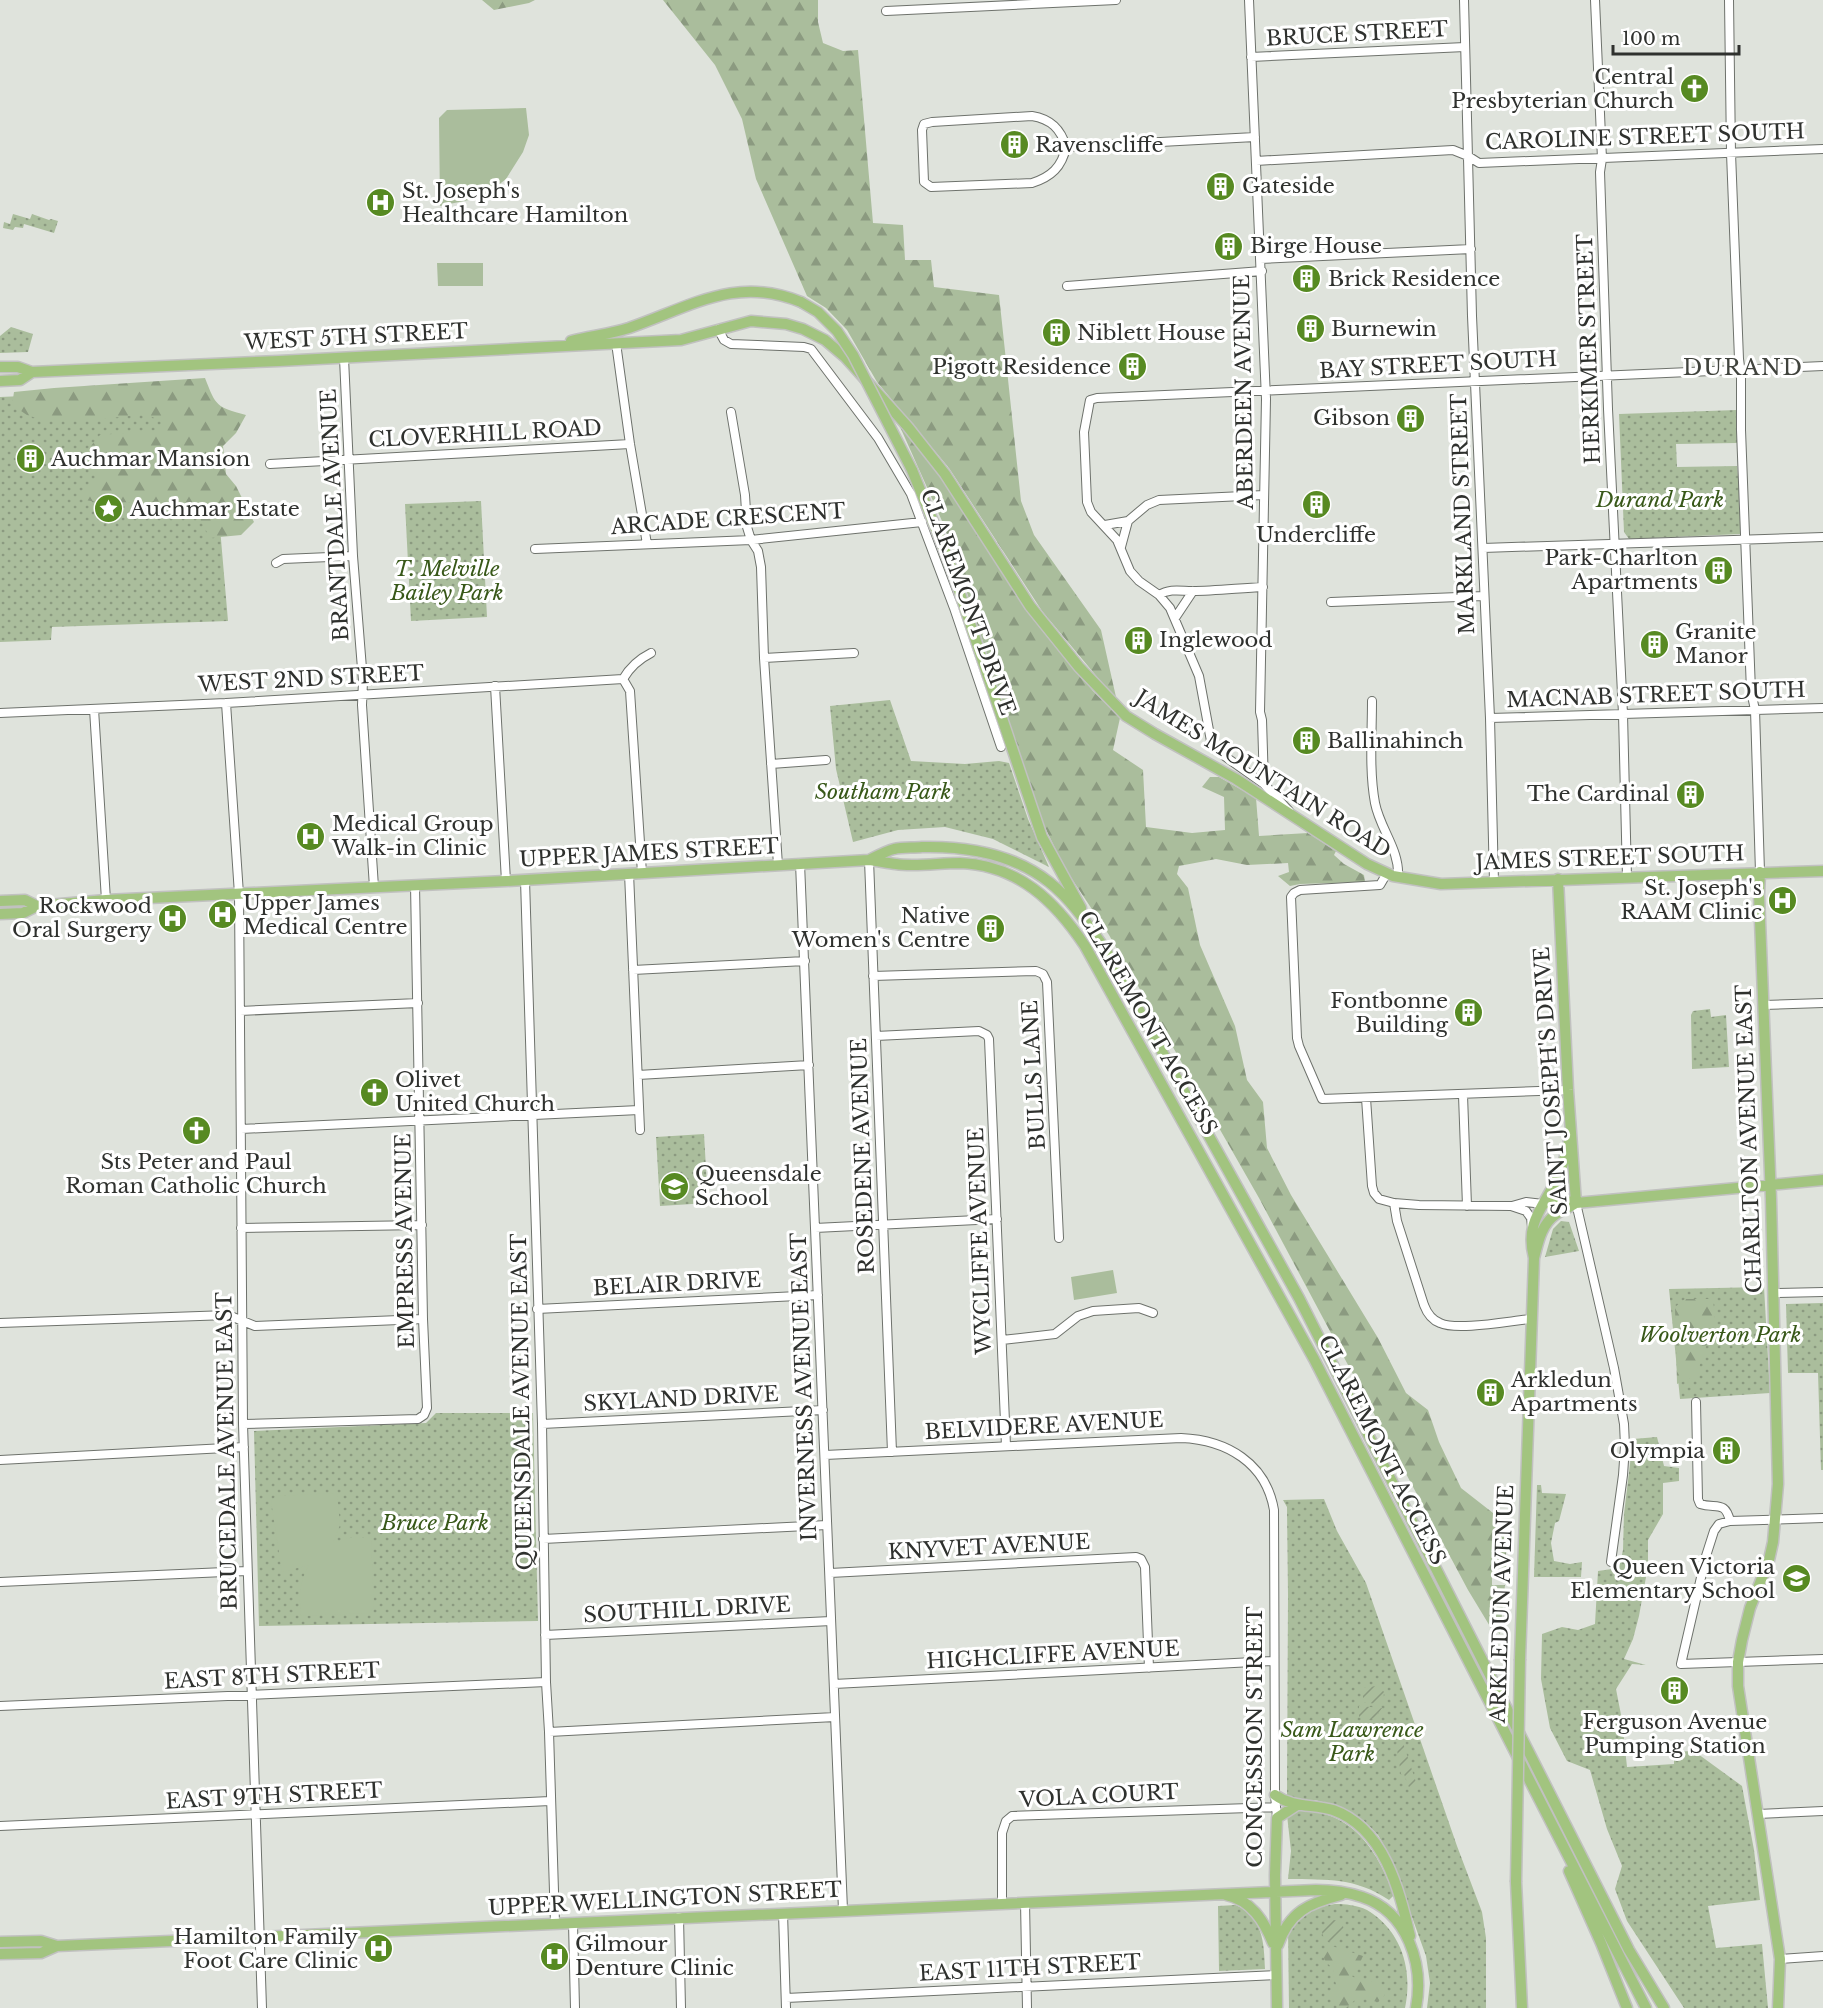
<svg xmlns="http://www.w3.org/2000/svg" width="1823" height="2008" font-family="'Libre Baskerville',serif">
	<defs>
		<pattern id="grass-dots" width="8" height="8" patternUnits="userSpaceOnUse" patternTransform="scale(1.5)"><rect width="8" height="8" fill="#aabd9c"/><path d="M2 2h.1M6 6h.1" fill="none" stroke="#8b9a80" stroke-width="1.8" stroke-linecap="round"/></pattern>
		<pattern id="forest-firs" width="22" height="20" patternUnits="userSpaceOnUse" patternTransform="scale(1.5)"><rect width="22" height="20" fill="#aabd9c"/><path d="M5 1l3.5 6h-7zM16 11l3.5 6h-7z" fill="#8b9a80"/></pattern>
		<pattern id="garden-furrows" width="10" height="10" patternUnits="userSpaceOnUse" patternTransform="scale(1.5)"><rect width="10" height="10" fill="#aabd9c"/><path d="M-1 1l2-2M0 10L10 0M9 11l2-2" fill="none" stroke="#8b9a80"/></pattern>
	</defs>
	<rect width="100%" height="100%" fill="#dfe3dc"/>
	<path fill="url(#grass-dots)" d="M13 214 30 219 32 214 49 220 51 219 58 221 54 233 24 224 23 228 15 227 13 230 3 228 4 222 10 224Z
		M11 327 33 334 28 352 0 353V336Z
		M208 388 228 621 52 627 51 640 0 642V397Z
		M1737 410V443L1676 444 1677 467 1737 466 1743 528 1740 534 1629 539 1624 532 1619 414Z
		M481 501 487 617 411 621 405 504Z
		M890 700 911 761 965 764 999 761 1009 763 1028 819 1049 867 993 839 945 827 898 830 853 842 836 769 830 706Z
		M1710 1009 1711 1017 1726 1015 1729 1067 1692 1069 1691 1015 1693 1011Z
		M704 1134 708 1203 660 1206 656 1137Z
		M1561 1221 1569 1222 1579 1251 1545 1257 1553 1229Z
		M1764 1287 1770 1393 1680 1399 1669 1289Z
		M1823 1303V1470H1821L1818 1373H1788L1786 1304Z
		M436 1413H533L538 1621 259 1626 254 1431 426 1423Z
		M1657 1437 1664 1466 1679 1468V1481L1663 1483V1514L1648 1540V1566L1639 1616 1633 1639 1624 1659 1646 1665 1632 1664 1616 1689 1622 1720 1627 1767 1674 1764V1752L1691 1751V1754H1698L1742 1786 1754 1850 1760 1900 1708 1906 1716 1948 1762 1944 1768 2008H1684L1627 1921 1615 1889 1622 1866 1607 1829 1590 1770 1567 1761 1550 1728 1541 1679 1542 1634 1562 1627 1578 1630 1595 1624 1598 1571 1619 1568 1623 1550 1624 1514 1633 1439Z
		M1537 1485H1541L1542 1493 1566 1494 1559 1521 1555 1523 1551 1543 1554 1561 1570 1564 1582 1562 1581 1577H1534Z
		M1324 1499 1337 1531 1366 1583 1457 1846 1482 1912 1486 1938V2008H1427L1430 1983 1426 1956 1390 1856 1378 1835 1364 1821 1343 1808 1315 1800 1292 1801 1287 1797 1288 1595 1287 1507 1283 1500Z
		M1297 1810C1353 1811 1376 1848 1394 1895L1389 1900C1354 1877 1329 1880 1288 1879L1291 1851 1287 1815Z
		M1335 1904C1345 1904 1357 1905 1367 1910 1402 1931 1413 1970 1405 2008H1289L1288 1929C1300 1914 1316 1907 1335 1904Z
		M1236 1905C1263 1918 1264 1942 1265 1969L1219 1971 1218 1906Z"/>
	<path fill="url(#forest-firs)" d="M482 0H535L529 3 494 10Z
		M663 0H818V22L823 43 843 51 858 50 873 223 903 225 905 260H931L934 287 999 295 1021 501 1034 535 1101 630 1116 697 1103 684 1042 611 949 468 877 382 847 330 826 308 807 296 756 179 742 119 715 65Z
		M205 378C216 406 216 407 246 415L236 433 223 446 226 474 236 486 254 522 241 535 210 538 193 506C157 496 121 507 85 500L80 492 97 483 90 447 100 435 162 430 164 422 145 414 85 421 65 419 45 421 27 415 12 405 14 392 54 388Z
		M897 420 945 480 1034 618 1093 691 1120 718 1113 750 1143 770 1146 827 1192 833 1225 830 1224 797 1202 787 1210 777H1219L1256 798 1259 836 1308 833 1336 851 1334 855 1344 864 1364 875 1365 882 1300 884 1290 886 1278 876 1289 872 1288 863 1247 865 1216 859 1179 866 1177 874 1188 888 1200 945 1235 1026 1247 1080 1263 1102 1267 1148 1291 1195 1378 1338 1406 1393 1428 1410 1439 1442 1461 1488 1493 1513 1506 1541V1567L1492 1568V1585H1505L1500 1634 1491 1628 1468 1590 1259 1198 1109 935 1064 867 1041 819 955 556 942 521Z
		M1685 1299H1713L1715 1320 1696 1376 1677 1384 1675 1307Z
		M1332 1946 1363 1956 1358 1967 1349 1973 1353 1977 1379 1983 1385 1995 1378 2002 1369 2000 1364 1996 1355 2000 1346 2008 1336 2006 1331 1998 1337 1987 1334 1978 1333 1968C1325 1962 1322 1959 1325 1949Z"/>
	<path fill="url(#garden-furrows)" d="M1376 1686 1380 1687 1384 1692 1383 1705 1363 1702V1688Z
		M1359 1706 1382 1708 1376 1717 1368 1720 1359 1717Z
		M1403 1743 1417 1785 1416 1788 1410 1790 1404 1774H1401L1396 1744Z
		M1322 1931a11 11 0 1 1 22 0a11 11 0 1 1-22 0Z"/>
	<path fill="#aabd9c" d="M526 108 529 135 523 152 506 179 483 197 440 206 439 118 447 110Z
		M437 263H483V286H438Z
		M1113 1270 1117 1293 1074 1300 1071 1277Z
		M337 1493 340 1525 333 1543 350 1538H371L374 1607 369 1613 301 1616C299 1597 299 1582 309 1565L282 1572 271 1501 276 1496Z"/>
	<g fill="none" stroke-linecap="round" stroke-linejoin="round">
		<defs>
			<path id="minor" d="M1249 0 1266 399 1260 712 1262 720 1264 784
				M1464 0 1472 316 1490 718 1494 882
				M1595 0 1602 159 1600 172 1608 409 1623 714 1627 877
				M1729 0 1731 153 1739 359 1741 374V430L1751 691 1755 710 1760 872
				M886 11 1116 0
				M1251 57 1465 47
				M1032 116C1051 119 1061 129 1066 147 1062 167 1051 177 1032 183L931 187 924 182 922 130 924 124 932 122Z
				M1066 147 1255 137
				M1256 161 1453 150 1468 156 1479 163 1823 149
				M1260 259 1471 249
				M1067 286 1262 271
				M718 329 724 340 731 344 804 347 811 349 878 438 911 494 954 608 1001 747
				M616 343 630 444 647 544
				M344 358 353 556 363 681 362 705 374 887
				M731 412 745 495 747 527 751 540 758 551 761 567 764 658 778 865
				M270 464 630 444
				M1105 525 1128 521 1147 505 1159 500 1264 495
				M1121 547 1128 521
				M1483 548 1823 537
				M535 549 751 540 922 522
				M276 563 283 559 353 556
				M1159 595C1170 588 1181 591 1192 591 1215 591 1240 588 1263 587
				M1331 602 1484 596
				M1175 618 1193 591
				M764 658 854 653
				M623 679 630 691 642 873
				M623 679C630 667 639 659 651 653
				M495 686 506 881
				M1372 701C1372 734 1369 770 1375 803 1380 829 1400 850 1398 877
				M226 703 239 894 243 1424 262 2008
				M94 709 106 900
				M0 713 226 703 623 679
				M1490 718 1823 708
				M771 764 826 760
				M1289 811 1264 784 1223 755 1211 741 1199 676 1170 608 1159 595 1139 581 1130 571 1117 540 1091 512 1087 502 1084 432 1090 400 1097 398 1823 366
				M869 860 892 1452
				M800 863 843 1910
				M629 873 640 1130
				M1387 873 1380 885 1300 890 1294 893 1291 897 1297 1038 1299 1046 1322 1099 1568 1090
				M525 880 542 1424 546 1682 549 1732 555 1923
				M633 970 805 961
				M873 976 1036 971 1043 974 1047 982 1059 1238
				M1764 1005 1823 1003
				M240 1011 418 1003
				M876 1036 979 1031 987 1035 989 1039 1006 1446
				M638 1075 809 1065
				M1463 1095 1467 1206
				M1366 1098 1372 1186 1374 1193 1379 1199 1394 1203 1419 1205 1511 1206 1526 1211 1531 1218 1532 1227
				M241 1129 639 1110
				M1394 1203 1397 1221 1424 1305C1427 1313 1432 1320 1440 1323 1457 1331 1509 1321 1531 1319
				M1576 1203 1614 1368 1624 1424 1625 1446 1623 1475 1611 1562
				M1512 1206 1526 1202 1543 1204
				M241 1228 422 1225
				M815 1228 997 1219
				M1774 1293 1823 1292
				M537 1309 818 1295
				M0 1323 228 1315 255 1326 423 1319
				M1002 1340 1055 1334 1078 1316 1093 1311 1139 1308 1153 1313
				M1696 1402 1698 1499 1700 1504C1716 1509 1725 1500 1730 1521
				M243 1424 418 1419 424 1415 427 1408 423 1319 415 885
				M542 1424 823 1410
				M825 1455 1181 1438C1227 1440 1266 1463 1274 1510L1275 1795 1277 1818
				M0 1460 244 1447
				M1823 1518 1730 1521 1719 1524 1714 1531 1706 1556 1681 1664 1823 1659
				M543 1539 827 1525
				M830 1573 1136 1557 1141 1559 1145 1567 1149 1668
				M0 1582 247 1571
				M545 1635 831 1621
				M834 1684 1274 1661
				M0 1706 546 1682
				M549 1732 835 1717
				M1758 1814 1823 1811
				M0 1826 550 1801
				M1002 1902V1833L1006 1821 1012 1816 1276 1807
				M1025 1902 1027 2008
				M783 1913 786 2008
				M679 1917 681 2008
				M573 1923 575 2008
				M1780 1959 1823 1956
				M786 1998 1276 1975"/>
			<path id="major" d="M571 341C590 336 610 334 629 328 690 307 736 275 801 302
				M0 367H18L32 372 279 361 681 340 751 321 786 324 803 329 825 340 845 357 908 427 945 474 1030 606 1079 667 1126 716 1155 734 1236 779 1367 864 1393 876 1441 884 1823 871
				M0 381 20 380 32 372
				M912 470 949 561 1042 837 1081 908
				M869 860C877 856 886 851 894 849 903 847 913 848 922 847 967 846 1012 853 1049 882 1072 900 1088 925 1105 949L1299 1298 1629 1950 1664 2008
				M1760 872 1759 895 1771 1199 1778 1484 1773 1542 1769 1560 1750 1608 1742 1640 1738 1662V1686L1780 1959 1778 2008
				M1558 879 1568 1090 1576 1203
				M0 901 25 900 37 906
				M0 914 23 913 37 906 106 900 506 881 869 860C878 861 887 863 896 864 914 867 940 863 960 863 1018 865 1055 901 1085 946L1314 1359 1646 2008
				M1543 1204 1561 1200 1576 1203
				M1534 1258C1538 1243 1541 1225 1555 1215 1561 1210 1569 1208 1576 1203L1823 1180
				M1520 1659 1534 1258C1525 1223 1542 1209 1557 1179 1564 1165 1567 1149 1571 1133
				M1275 1795C1293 1808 1313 1804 1333 1810 1384 1828 1399 1889 1410 1936
				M1569 1871 1601 1943 1627 2008
				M1516 1882 1522 2008
				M1226 1895C1251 1900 1264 1921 1273 1943
				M0 1942 41 1941 57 1946 1316 1890C1332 1890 1347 1892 1362 1897 1408 1912 1424 1965 1416 2008
				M1278 1945C1289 1912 1309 1903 1341 1895
				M0 1954 41 1953 57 1946
				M1277 2008 1275 1875 1277 1818 1297 1805"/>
		</defs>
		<use href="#minor" stroke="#6e726c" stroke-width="10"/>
		<use href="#major" stroke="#c1c1c0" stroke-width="13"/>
		<use href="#minor" stroke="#fff" stroke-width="8"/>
		<use href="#major" stroke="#a2c47f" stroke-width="10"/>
		<defs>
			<path id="major-bridge" d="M801 302 818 312 837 331 853 355 912 470
				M1516 1882 1520 1659"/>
		</defs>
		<use href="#major-bridge" stroke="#c1c1c0" stroke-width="13" stroke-linecap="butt"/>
		<use href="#major-bridge" stroke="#a2c47f" stroke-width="10"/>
	</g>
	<defs>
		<symbol id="church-disc" viewBox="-11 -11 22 22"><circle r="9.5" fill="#578a22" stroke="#fff"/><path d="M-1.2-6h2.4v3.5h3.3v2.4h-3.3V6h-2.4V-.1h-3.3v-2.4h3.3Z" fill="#fff"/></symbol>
		<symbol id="building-disc" viewBox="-11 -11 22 22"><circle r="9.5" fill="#578a22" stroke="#fff"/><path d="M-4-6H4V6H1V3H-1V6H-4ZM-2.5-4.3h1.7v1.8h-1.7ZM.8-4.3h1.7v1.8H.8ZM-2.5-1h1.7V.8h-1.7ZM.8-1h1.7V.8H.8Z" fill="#fff"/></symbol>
		<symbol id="hospital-disc" viewBox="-11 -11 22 22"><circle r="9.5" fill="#578a22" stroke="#fff"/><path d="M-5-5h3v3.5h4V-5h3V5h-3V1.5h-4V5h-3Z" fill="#fff"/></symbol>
		<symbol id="sight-disc" viewBox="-11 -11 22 22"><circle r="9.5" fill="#578a22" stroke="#fff"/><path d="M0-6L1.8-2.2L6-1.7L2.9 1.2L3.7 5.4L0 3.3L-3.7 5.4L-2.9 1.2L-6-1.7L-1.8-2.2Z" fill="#fff"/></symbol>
		<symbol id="school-disc" viewBox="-11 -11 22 22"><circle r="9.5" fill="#578a22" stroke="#fff"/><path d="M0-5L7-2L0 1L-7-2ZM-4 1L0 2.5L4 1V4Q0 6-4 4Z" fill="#fff"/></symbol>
	</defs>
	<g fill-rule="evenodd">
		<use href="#church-disc" x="1678" y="72" width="33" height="33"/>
		<use href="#building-disc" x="998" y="128" width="33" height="33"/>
		<use href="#building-disc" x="1204" y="170" width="33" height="33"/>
		<use href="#hospital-disc" x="364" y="186" width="33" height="33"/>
		<use href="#building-disc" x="1212" y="230" width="33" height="33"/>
		<use href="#building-disc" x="1290" y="262" width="33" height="33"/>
		<use href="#building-disc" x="1294" y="312" width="33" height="33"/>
		<use href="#building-disc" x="1040" y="316" width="33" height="33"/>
		<use href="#building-disc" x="1116" y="350" width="33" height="33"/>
		<use href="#building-disc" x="1394" y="402" width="33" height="33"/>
		<use href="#building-disc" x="14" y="442" width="33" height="33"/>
		<use href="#building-disc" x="1300" y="488" width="33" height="33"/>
		<use href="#sight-disc" x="92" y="492" width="33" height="33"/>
		<use href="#building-disc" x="1702" y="554" width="33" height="33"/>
		<use href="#building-disc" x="1122" y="624" width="33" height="33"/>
		<use href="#building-disc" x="1638" y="628" width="33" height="33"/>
		<use href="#building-disc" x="1290" y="724" width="33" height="33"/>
		<use href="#building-disc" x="1674" y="778" width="33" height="33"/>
		<use href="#hospital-disc" x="294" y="820" width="33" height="33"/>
		<use href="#hospital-disc" x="1766" y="884" width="33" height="33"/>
		<use href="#hospital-disc" x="206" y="898" width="33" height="33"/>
		<use href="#hospital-disc" x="156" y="902" width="33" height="33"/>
		<use href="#building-disc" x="974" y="912" width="33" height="33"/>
		<use href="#building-disc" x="1452" y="996" width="33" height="33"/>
		<use href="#church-disc" x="358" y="1076" width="33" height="33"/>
		<use href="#church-disc" x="180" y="1114" width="33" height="33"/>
		<use href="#school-disc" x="658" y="1170" width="33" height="33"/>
		<use href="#building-disc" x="1474" y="1376" width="33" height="33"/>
		<use href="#building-disc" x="1710" y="1434" width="33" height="33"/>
		<use href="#school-disc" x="1780" y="1562" width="33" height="33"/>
		<use href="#building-disc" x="1658" y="1674" width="33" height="33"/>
		<use href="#hospital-disc" x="362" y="1932" width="33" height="33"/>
		<use href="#hospital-disc" x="538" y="1940" width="33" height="33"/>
	</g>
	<g text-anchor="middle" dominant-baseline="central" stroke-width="6" stroke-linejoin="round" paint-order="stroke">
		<g font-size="21" fill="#2f312e" stroke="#fff">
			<text transform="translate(1357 34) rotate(-3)">BRUCE STREET</text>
			<text transform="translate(1645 137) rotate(-2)">CAROLINE STREET SOUTH</text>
			<text transform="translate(356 337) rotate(-3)">WEST 5TH STREET</text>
			<text transform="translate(1589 349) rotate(-92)">HERKIMER STREET</text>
			<text transform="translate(1438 365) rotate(-3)">BAY STREET SOUTH</text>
			<text transform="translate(1244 392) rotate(-91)">ABERDEEN AVENUE</text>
			<text transform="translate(485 434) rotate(-3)">CLOVERHILL ROAD</text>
			<text transform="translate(1463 514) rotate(-92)">MARKLAND STREET</text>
			<text transform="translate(335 515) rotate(-93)">BRANTDALE AVENUE</text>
			<text transform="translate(728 519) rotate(-4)">ARCADE CRESCENT</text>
			<text transform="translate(968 602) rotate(70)">CLAREMONT DRIVE</text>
			<text transform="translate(311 679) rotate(-3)">WEST 2ND STREET</text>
			<text transform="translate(1656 695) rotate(-2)">MACNAB STREET SOUTH</text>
			<text transform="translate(1263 774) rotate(32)">JAMES MOUNTAIN ROAD</text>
			<text transform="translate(649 853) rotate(-3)">UPPER JAMES STREET</text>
			<text transform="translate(1610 858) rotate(-2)">JAMES STREET SOUTH</text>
			<text transform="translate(1148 1023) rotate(60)">CLAREMONT ACCESS</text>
			<text transform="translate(1034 1075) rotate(-93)">BULLS LANE</text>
			<text transform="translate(1551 1081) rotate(-94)">SAINT JOSEPH'S DRIVE</text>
			<text transform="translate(1749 1139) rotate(-92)">CHARLTON AVENUE EAST</text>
			<text transform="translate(863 1156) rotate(-92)">ROSEDENE AVENUE</text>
			<text transform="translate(405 1241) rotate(-91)">EMPRESS AVENUE</text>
			<text transform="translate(980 1241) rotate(-92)">WYCLIFFE AVENUE</text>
			<text transform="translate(677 1284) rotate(-3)">BELAIR DRIVE</text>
			<text transform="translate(804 1387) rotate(-92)">INVERNESS AVENUE EAST</text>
			<text transform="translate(681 1399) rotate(-3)">SKYLAND DRIVE</text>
			<text transform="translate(522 1402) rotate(-91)">QUEENSDALE AVENUE EAST</text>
			<text transform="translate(1044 1426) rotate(-3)">BELVIDERE AVENUE</text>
			<text transform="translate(1382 1450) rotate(63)">CLAREMONT ACCESS</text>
			<text transform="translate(227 1451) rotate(-91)">BRUCEDALE AVENUE EAST</text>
			<text transform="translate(989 1547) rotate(-3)">KNYVET AVENUE</text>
			<text transform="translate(1502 1604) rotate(-88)">ARKLEDUN AVENUE</text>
			<text transform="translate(687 1610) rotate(-3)">SOUTHILL DRIVE</text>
			<text transform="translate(1053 1655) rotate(-3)">HIGHCLIFFE AVENUE</text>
			<text transform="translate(272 1676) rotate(-3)">EAST 8TH STREET</text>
			<text transform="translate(1255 1737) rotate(-90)">CONCESSION STREET</text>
			<text transform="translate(274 1796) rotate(-3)">EAST 9TH STREET</text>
			<text transform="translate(1099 1796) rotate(-3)">VOLA COURT</text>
			<text transform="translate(665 1899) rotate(-3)">UPPER WELLINGTON STREET</text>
			<text transform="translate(1030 1968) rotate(-3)">EAST 11TH STREET</text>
		</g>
		<g font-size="21" fill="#2f312e" stroke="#fff" text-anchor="start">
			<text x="1674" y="77" text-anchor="end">Central<tspan x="1674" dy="24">Presbyterian Church</tspan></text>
			<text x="1035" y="145">Ravenscliffe</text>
			<text x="1242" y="186">Gateside</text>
			<text x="402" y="191">St. Joseph's<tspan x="402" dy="24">Healthcare Hamilton</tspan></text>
			<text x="1250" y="246">Birge House</text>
			<text x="1328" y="279">Brick Residence</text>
			<text x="1331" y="329">Burnewin</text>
			<text x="1077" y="333">Niblett House</text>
			<text x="1111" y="367" text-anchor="end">Pigott Residence</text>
			<text x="1390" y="418" text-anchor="end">Gibson</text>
			<text x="51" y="459">Auchmar Mansion</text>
			<text x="130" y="509">Auchmar Estate</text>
			<text x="1316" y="535" text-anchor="middle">Undercliffe</text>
			<text x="1698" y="558" text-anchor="end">Park-Charlton<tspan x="1698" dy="24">Apartments</tspan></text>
			<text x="1675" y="632">Granite<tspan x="1675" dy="24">Manor</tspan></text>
			<text x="1159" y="640">Inglewood</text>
			<text x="1327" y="741">Ballinahinch</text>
			<text x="1669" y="794" text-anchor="end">The Cardinal</text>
			<text x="332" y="824">Medical Group<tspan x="332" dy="24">Walk-in Clinic</tspan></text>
			<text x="1762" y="888" text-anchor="end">St. Joseph's<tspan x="1762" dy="24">RAAM Clinic</tspan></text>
			<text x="243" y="903">Upper James<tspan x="243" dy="24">Medical Centre</tspan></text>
			<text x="152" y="906" text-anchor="end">Rockwood<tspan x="152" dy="24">Oral Surgery</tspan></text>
			<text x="970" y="916" text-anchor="end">Native<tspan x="970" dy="24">Women's Centre</tspan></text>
			<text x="1448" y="1001" text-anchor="end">Fontbonne<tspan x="1448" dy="24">Building</tspan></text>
			<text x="395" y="1080">Olivet<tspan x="395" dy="24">United Church</tspan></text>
			<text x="196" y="1162" text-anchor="middle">Sts Peter and Paul<tspan x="196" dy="24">Roman Catholic Church</tspan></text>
			<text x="695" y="1174">Queensdale<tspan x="695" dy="24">School</tspan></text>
			<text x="1511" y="1380">Arkledun<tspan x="1511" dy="24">Apartments</tspan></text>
			<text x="1705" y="1451" text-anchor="end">Olympia</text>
			<text x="1775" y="1567" text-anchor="end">Queen Victoria<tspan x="1775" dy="24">Elementary School</tspan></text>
			<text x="1675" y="1722" text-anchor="middle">Ferguson Avenue<tspan x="1675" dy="24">Pumping Station</tspan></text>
			<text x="358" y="1937" text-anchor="end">Hamilton Family<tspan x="358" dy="24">Foot Care Clinic</tspan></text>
			<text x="575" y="1944">Gilmour<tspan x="575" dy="24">Denture Clinic</tspan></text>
		</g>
		<g font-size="21" font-style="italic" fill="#385819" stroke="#fff">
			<text x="1660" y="500">Durand Park</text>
			<text x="447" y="569">T. Melville<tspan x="447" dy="24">Bailey Park</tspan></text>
			<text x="883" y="792">Southam Park</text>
			<text x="1720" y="1335">Woolverton Park</text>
			<text x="435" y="1523">Bruce Park</text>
			<text x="1352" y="1730">Sam Lawrence<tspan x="1352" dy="24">Park</tspan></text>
		</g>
		<g font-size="22" letter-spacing="1.5" fill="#40433d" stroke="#fff">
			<text x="1743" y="367">DURAND</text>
		</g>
	</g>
	<path d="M1613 45v9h126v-9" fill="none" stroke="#2f312e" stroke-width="3"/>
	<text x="1622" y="45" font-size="18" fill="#2f312e" stroke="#ffffff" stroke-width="4.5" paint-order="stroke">100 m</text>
</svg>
